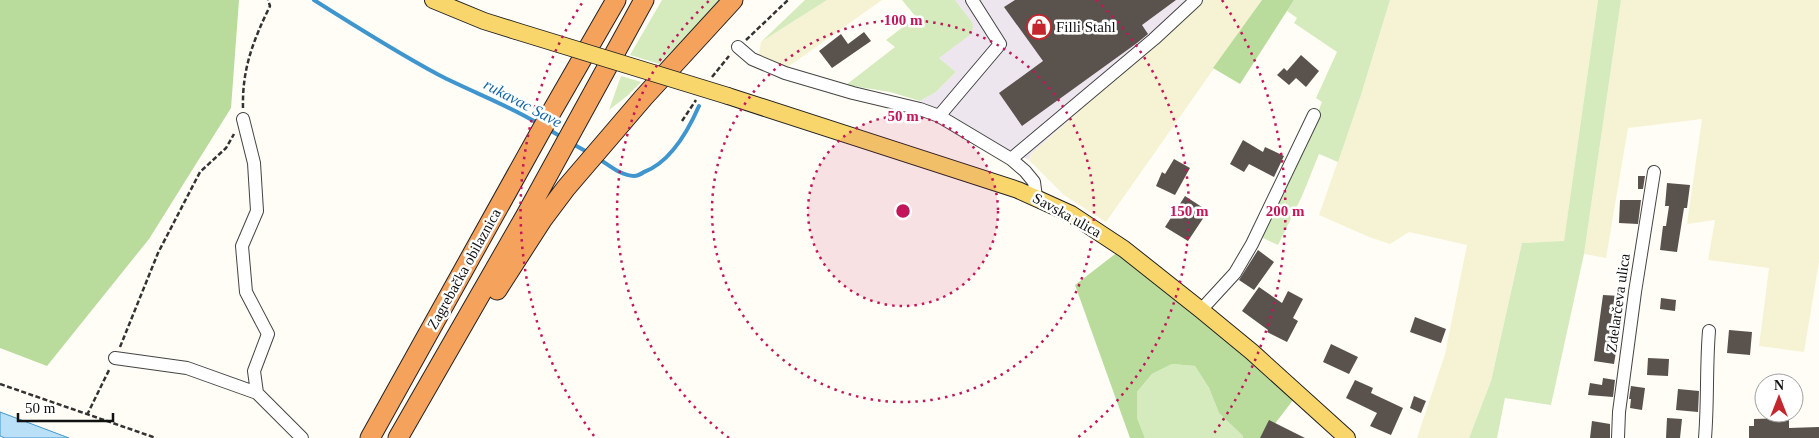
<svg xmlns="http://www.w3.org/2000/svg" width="1819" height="438" font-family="Georgia,serif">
	<rect width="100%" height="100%" fill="#fffdf5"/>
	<path fill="#eee6ef" d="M955 0H1205L1031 154 1029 160 989 141 938 109 920 101 936 92 956 72 939 58 972 22Z"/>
	<path fill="#f6f3d4" d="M827 0H882L785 69 764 60 759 54 761 42Z
		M1205 0H1262L1106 222 1064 195 1029 160 1031 154Z
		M1390 0H1598L1564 242 1522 243 1491 381 1469 438H1417L1445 354 1467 245 1409 232 1390 244 1369 237 1319 215 1361 95Z
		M1621 0H1819V262L1804 352 1759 346 1769 268 1708 260 1715 220 1687 224 1702 119 1628 128 1606 258 1584 254Z"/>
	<path fill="#d5ebbd" d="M662 0H722L659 64 630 55Z
		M805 0H827L761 42Z
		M902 0H955L972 22 973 27 971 34 939 58 956 72 936 92 920 101 890 92 846 85 895 47 886 40 916 17Z
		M1294 0H1390L1361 95 1338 162 1319 154 1302 196 1278 245 1259 236 1303 149 1322 102 1316 98 1337 52 1294 23 1297 18 1287 11Z
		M1598 0H1621L1584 254 1551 405 1505 398 1497 438H1469L1491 381 1522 243 1564 241Z
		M621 76 641 82 627 96 609 110Z
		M1172 364 1195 366 1209 388 1219 413 1243 436V438H1145L1137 418V392L1152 374Z"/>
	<path fill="#b9dc9c" d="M0 0H239L231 108 149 239 47 366 0 348Z
		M1262 0H1294L1240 84 1213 68Z
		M1119 251 1200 318 1293 400 1264 438H1243V436L1219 413 1209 388 1195 366 1172 364 1152 374 1137 392V418L1145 438H1130L1075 285Z"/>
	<path fill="#b9e0f7" stroke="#3f96cf" d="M0 412 69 438H5L0 436Z"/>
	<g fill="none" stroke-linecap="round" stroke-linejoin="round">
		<path stroke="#3f96cf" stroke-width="4" d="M314 0C355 26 396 52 439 75 472 92 508 105 539 124
			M548 129 563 138
			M571 143 589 153
			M599 159C609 165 621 176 634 176 637 176 641 174 644 172 671 162 688 131 699 106"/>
	</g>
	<path fill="#5a524d" d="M1015 0H1176L1142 25 1148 34 1137 43 1022 126 999 93 1043 61 1004 7Z
		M864 32 871 41 832 68 819 51 841 34 848 44Z
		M1301 55 1319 71 1306 87 1296 78 1289 85 1277 75 1284 68 1287 71Z
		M1243 140 1263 152 1265 147 1284 156 1274 177 1249 164 1244 172 1230 164Z
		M1174 159 1190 168 1175 195 1156 186 1162 172 1165 174Z
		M1638 176H1645L1643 189H1638Z
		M1667 183 1690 185 1687 208H1684L1677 252 1660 250 1663 226H1666L1669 206H1665Z
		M1185 196 1208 211 1188 241 1165 227Z
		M1620 200H1641L1638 224 1619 223Z
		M1258 250 1274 262 1254 290 1239 280Z
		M1259 287 1282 303 1288 291 1303 299 1293 318 1298 321 1287 342 1267 332 1268 330 1242 311Z
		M1603 295 1620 296 1618 327H1620L1614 364 1594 361Z
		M1661 298 1676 300 1675 311 1660 309Z
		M1415 317 1446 329 1441 343 1410 332Z
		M1729 330 1752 332 1750 355 1727 353Z
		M1331 344 1358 357 1349 374 1323 362Z
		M1648 358 1669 359 1668 376 1647 375Z
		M1603 378 1615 380 1613 397 1588 395 1590 383 1602 385Z
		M1355 380 1373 388 1371 393 1403 408 1391 435 1370 426 1377 413 1346 398Z
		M1631 386 1645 388 1642 410 1630 408 1631 399H1629Z
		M1678 389 1699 391 1698 412 1676 410Z
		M1414 396 1426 401 1421 413 1410 408Z
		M1667 418 1682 419 1680 438H1666Z
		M1789 418V428L1819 427V438H1749V426H1754V419Z
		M1269 420 1305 438H1260Z
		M1592 421 1610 424V438H1590Z"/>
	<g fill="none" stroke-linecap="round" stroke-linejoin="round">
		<defs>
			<path id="minor" d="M738 47 752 59 785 73 853 93 920 109 939 116 1011 159 1025 171 1034 182 1036 197
				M939 116 1000 44 972 0
				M243 119 254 163 257 211 242 246 246 292 268 334 254 371 257 393
				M1011 159 1154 39 1196 0
				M1201 310 1235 273 1252 244 1314 115
				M115 358 187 368 257 393 302 438
				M1618 438 1619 412 1635 292 1654 172
				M1705 438C1708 402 1706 367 1709 331"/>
			<path id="major" d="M433 0 484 21 516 31
				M728 96 1018 190 1071 214 1124 249 1201 310 1252 352 1347 438"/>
			<path id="highway" d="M497 290 542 220 566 188 644 97 733 0
				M370 438 552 111 616 0
				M398 438 526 215 644 0"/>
		</defs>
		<use href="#minor" stroke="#444" stroke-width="14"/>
		<use href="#major" stroke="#222" stroke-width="18"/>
		<use href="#highway" stroke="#222" stroke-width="21"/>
		<path stroke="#333" stroke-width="2.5" stroke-dasharray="5 2.5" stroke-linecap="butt" d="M746 40 788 0
			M712 77 729 56
			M243 108C242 69 253 41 270 6L268 0
			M682 121 696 100
			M120 347 158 253 200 172 226 148 234 134
			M0 384 156 438
			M87 415 110 368"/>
		<use href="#minor" stroke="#fff" stroke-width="12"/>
		<use href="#major" stroke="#f9d66b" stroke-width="16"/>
		<use href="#highway" stroke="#f5a25d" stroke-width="19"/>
		<defs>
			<path id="major-bridge" d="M516 31 728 96"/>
		</defs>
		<use href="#major-bridge" stroke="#222" stroke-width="18" stroke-linecap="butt"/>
		<use href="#major-bridge" stroke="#f9d66b" stroke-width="16"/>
	</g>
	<circle cx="903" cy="211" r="95" fill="#c2185b" fill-opacity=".12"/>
	<g fill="none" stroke="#c2185b" stroke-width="2.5" stroke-dasharray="2.5 5">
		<circle cx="903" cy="211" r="95"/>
		<circle cx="903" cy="211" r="191"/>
		<path d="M729 438A286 286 0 0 1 710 0M1096 0A286 286 0 0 1 1077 438"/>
		<path d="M594 436A382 382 0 0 1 584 0M1222 0A382 382 0 0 1 1212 436"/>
	</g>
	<defs>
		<symbol id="shop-ring" viewBox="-11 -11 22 22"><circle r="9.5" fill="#fff" stroke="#c4262e" stroke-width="1.5"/><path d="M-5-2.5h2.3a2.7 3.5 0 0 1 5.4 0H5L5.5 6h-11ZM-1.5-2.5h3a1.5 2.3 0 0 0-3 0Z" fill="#c4262e"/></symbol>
	</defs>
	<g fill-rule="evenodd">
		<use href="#shop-ring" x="1025" y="13" width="28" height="28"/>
	</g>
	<g text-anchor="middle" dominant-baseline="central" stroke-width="5" stroke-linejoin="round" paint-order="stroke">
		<g font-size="15" fill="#111" stroke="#fff" text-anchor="start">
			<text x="1056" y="27">Filli Stahl</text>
		</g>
		<g font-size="15" fill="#111" stroke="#fff">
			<text transform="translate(1067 215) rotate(29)">Savska ulica</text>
			<text transform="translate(464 269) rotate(-61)">Zagrebačka obilaznica</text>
			<text transform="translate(1618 303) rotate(-82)">Zdelarčeva ulica</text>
		</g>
		<g font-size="16" font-style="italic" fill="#1768a6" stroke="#fff">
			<text transform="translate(523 103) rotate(28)">rukavac Save</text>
		</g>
	</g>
	<circle cx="903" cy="211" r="8" fill="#c2185b" stroke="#fff" stroke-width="2.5"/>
	<g font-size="15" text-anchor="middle" font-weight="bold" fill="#c2185b" stroke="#fff" stroke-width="5" stroke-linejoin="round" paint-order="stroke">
		<text x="903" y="25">100 m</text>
		<text x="903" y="121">50 m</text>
		<text x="1189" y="216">150 m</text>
		<text x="1285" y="216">200 m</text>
	</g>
	<g transform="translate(1779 398)"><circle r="24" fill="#ffffff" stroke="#a0a0a0"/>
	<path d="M0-4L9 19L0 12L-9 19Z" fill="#c4262e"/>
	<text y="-8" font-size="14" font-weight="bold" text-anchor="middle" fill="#111111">N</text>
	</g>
	<path d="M18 413v8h95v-8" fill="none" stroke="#111111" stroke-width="2.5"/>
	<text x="25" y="413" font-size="15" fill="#111111" stroke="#ffffff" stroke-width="4" paint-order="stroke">50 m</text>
</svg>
